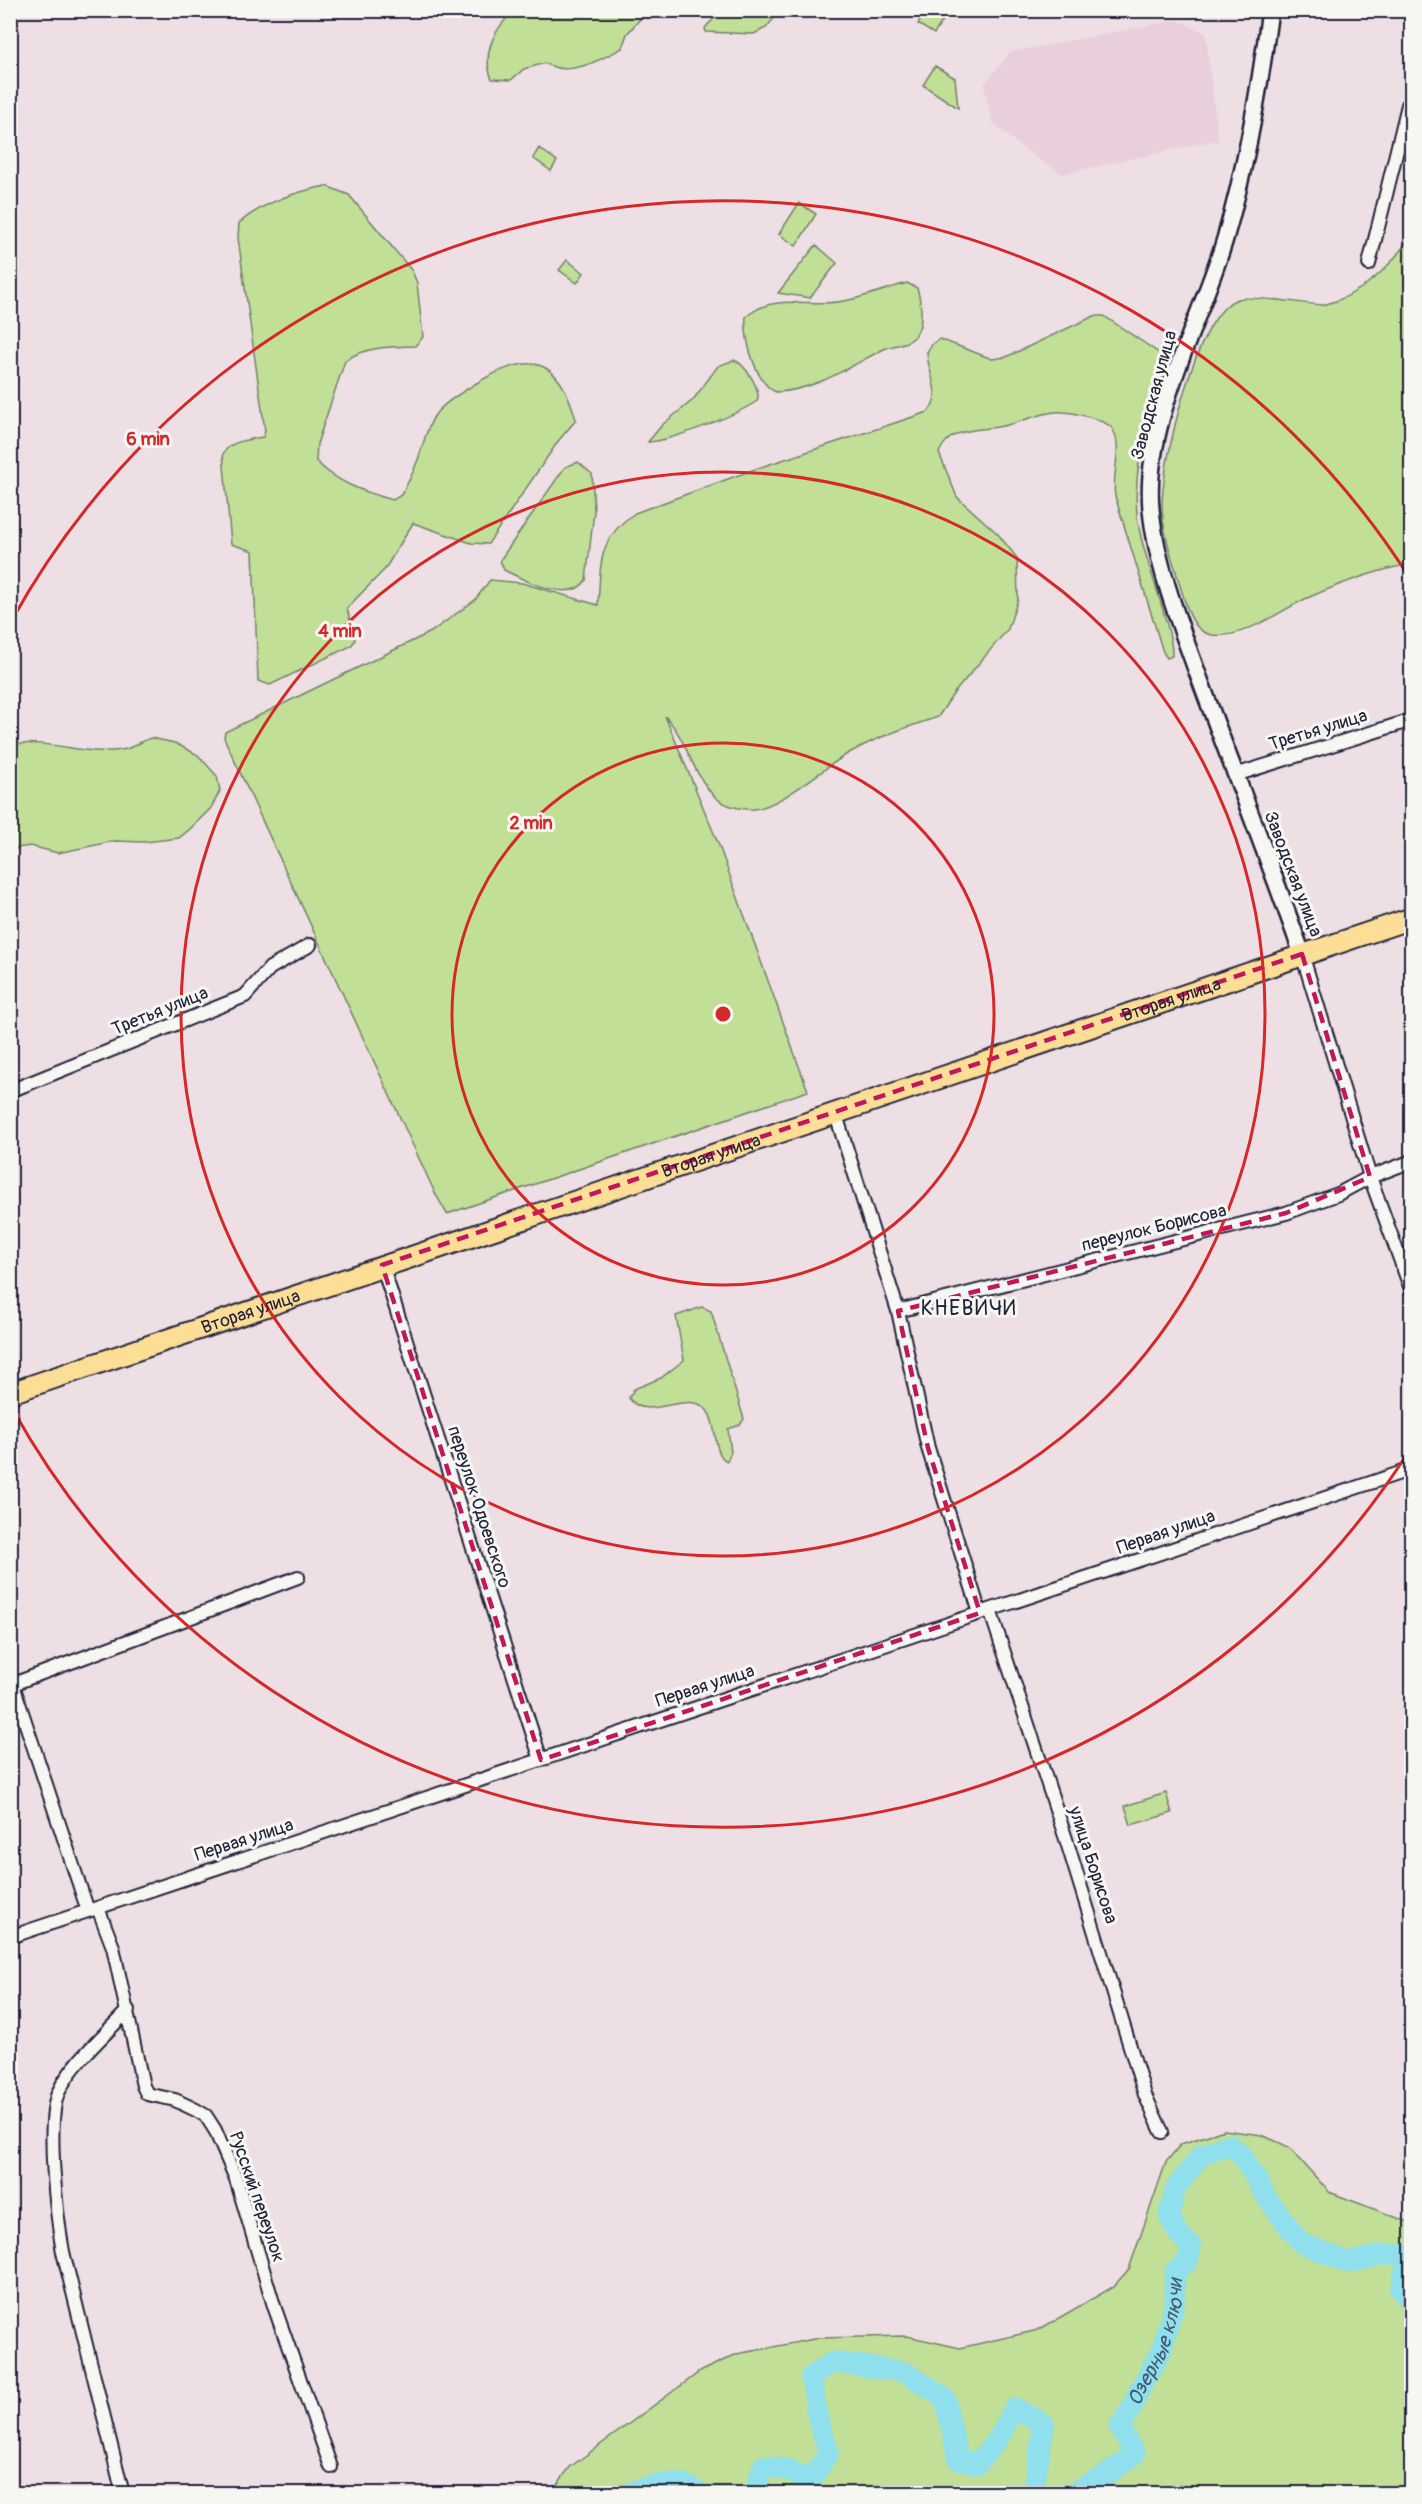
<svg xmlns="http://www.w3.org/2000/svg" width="1422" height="2504" font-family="Pangolin,sans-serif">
	<rect width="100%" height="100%" fill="#eedfe5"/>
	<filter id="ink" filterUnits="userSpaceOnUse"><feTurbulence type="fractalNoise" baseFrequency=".0167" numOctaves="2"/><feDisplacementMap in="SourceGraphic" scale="12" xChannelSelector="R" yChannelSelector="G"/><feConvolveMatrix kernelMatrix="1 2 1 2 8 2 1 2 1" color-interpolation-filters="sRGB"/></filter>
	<g filter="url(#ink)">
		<path fill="#e9cfdc" d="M1177 20 1206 33 1218 140 1062 174 1023 149 992 122 984 85 1010 52Z"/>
		<path fill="#c1df97" stroke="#728069" stroke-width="1.5" d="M514 11V10L647 11 627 34 622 48C600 60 569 78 545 63L524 69 511 80 492 79C481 53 495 28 514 11Z
			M721 11V10L780 11 766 28 754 34 706 32 705 28Z
			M926 11H949L934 34 918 24Z
			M935 66 955 78 958 108 923 85Z
			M539 148 557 161 551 171 533 158Z
			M326 186 349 195 412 271 417 283 423 337 415 346C392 347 364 346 345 361L317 444 316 461C337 483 364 492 393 500L401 495C407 485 413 473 417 462 423 447 426 428 435 415 443 403 463 392 475 384 529 351 559 355 576 420L559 440 488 544 471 543 413 523 385 569 347 608 355 640 351 646 270 685 258 681 253 551 231 544 223 454C231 440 248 440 263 437L265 431 238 238 239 223C264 202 294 192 326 186Z
			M799 203 816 214 796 246 779 234Z
			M1411 235V564C1375 570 1339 584 1305 599 1280 611 1237 643 1208 634 1191 629 1186 604 1181 589 1174 563 1162 532 1162 505 1162 465 1196 311 1238 299 1250 295 1307 304 1323 305 1361 296 1392 266 1411 235Z
			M816 245 837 263 810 298 778 293Z
			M567 260 584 273 577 283 559 270Z
			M907 283 917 288C921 302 924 320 917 333 911 345 895 344 884 349 850 366 815 391 776 392 755 383 744 338 746 317 773 292 811 308 844 301 865 297 886 289 907 283Z
			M1094 316H1104L1162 355 1166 363C1149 421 1126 477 1141 537 1147 564 1174 634 1172 656L1167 658 1163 652 1115 496C1111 476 1124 446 1112 428 1107 422 1099 421 1092 418 1047 404 1043 417 1003 426 981 431 949 426 939 453L957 497 998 534 1017 558 1018 599 1008 629 954 693 938 717C907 727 877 737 849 753 823 768 782 806 754 809 741 810 725 806 715 797 692 774 687 739 665 716L718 843 808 1091 447 1214 435 1193 224 738 225 732 431 632 475 600 490 580 522 583 598 605C601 564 597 539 635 513L758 468 928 412C944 394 927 373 927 352L933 343 940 339 992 359 1006 357Z
			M734 360C745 364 762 390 757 401 737 415 671 441 648 442L662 425 693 400 718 366Z
			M578 462 592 474 594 511 586 580C571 605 524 580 504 570L500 560 565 467Z
			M151 738 175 743 198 755 217 776 220 791 211 808 190 829 179 838 145 842 115 841 58 853 30 846 17 848 11 854V745C49 738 91 758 126 749 134 747 143 740 151 738Z
			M702 1307 711 1311 744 1419 740 1425 728 1429 731 1452 727 1461C709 1454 722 1408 695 1403 675 1398 644 1420 629 1398L634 1389 661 1378 684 1360 676 1316Z
			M1166 1793 1172 1813 1131 1825 1125 1806Z
			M1224 2130 1262 2135 1289 2147 1329 2192 1411 2223V2493H551L570 2467 701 2371 737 2354 819 2338 907 2336 960 2348 1038 2330 1113 2287 1129 2269 1166 2162 1181 2144Z"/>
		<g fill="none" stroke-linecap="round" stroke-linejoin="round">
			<g stroke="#8fdfec" stroke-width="21">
				<path d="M626 2494C651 2485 678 2475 701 2494"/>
				<path d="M754 2494 763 2466 790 2470 810 2482 829 2452 819 2424 811 2377 833 2362 905 2372 945 2398 958 2459 977 2464 999 2437 1015 2408 1044 2424 1033 2494"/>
				<path id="s1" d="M1070 2494 1109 2473 1135 2454 1119 2427 1131 2410 1140 2388 1161 2352 1174 2305 1175 2272 1188 2261 1191 2246 1178 2233 1169 2216 1176 2188 1201 2155 1229 2144 1243 2157 1267 2198 1301 2243 1349 2263 1380 2255 1404 2254 1406 2268 1400 2290 1412 2301"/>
			</g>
			<defs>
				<path id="minor" d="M1369 264 1408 105 1412 101
					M1235 775 1412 720
					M1302 954 1370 1177 1412 1292
					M10 1091 245 996 270 968 310 945
					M836 1115 898 1311 928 1448 980 1613
					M382 1265 541 1760
					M898 1311 1286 1213 1338 1194 1370 1177 1412 1161
					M990 1610 1066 1839 1145 2095 1162 2132
					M11 1679 88 1911
					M13 1684 298 1577
					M98 1908 113 1947 143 2086 147 2094 175 2100 196 2110 206 2116 215 2130 236 2179 274 2306 331 2467
					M10 1937 1412 1469
					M123 2494 63 2252C57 2218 45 2120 59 2091 72 2063 107 2033 128 2010"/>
				<path id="tertiary" d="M1270 10C1260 87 1247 164 1225 239 1201 320 1143 423 1151 509 1156 565 1181 628 1200 680 1234 772 1270 862 1302 954"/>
				<g id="primary">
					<path id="s2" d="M10 1393 1412 918"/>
				</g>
			</defs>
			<use href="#minor" stroke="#22223b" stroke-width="16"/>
			<use href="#tertiary" stroke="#22223b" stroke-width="20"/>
			<use href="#primary" stroke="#22223b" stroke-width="24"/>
			<use href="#minor" stroke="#f6f6f2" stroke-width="12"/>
			<use href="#tertiary" stroke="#f6f6f2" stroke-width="15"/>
			<use href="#primary" stroke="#fcde96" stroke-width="20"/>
		</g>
	</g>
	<path fill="none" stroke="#c2185b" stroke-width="4.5" stroke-dasharray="12 8" stroke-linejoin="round" d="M1302 954 1370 1177 1286 1213 898 1311 928 1448 980 1613 541 1760 382 1265Z"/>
	<g fill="none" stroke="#d62828" stroke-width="3">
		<circle cx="723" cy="1014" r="271"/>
		<circle cx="723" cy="1014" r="542"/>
		<path d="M1409 1451A813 813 0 0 1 12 1408M12 620A813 813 0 0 1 1409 577"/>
	</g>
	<g text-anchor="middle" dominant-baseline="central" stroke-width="6" stroke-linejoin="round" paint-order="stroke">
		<g font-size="18" fill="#22223b" stroke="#f6f6f2">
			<text transform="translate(1154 395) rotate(-75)">Заводская улица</text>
			<text transform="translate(1318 730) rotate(-17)">Третья улица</text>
			<text transform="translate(1293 874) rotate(69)">Заводская улица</text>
			<text stroke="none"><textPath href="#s2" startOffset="1226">Вторая улица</textPath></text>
			<text transform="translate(160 1011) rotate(-22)">Третья улица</text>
			<text stroke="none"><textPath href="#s2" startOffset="740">Вторая улица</textPath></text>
			<text transform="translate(1154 1228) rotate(-14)">переулок Борисова</text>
			<text stroke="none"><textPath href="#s2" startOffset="254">Вторая улица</textPath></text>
			<text transform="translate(479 1507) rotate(72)">переулок Одоевского</text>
			<text transform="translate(1166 1532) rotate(-19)">Первая улица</text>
			<text transform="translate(705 1686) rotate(-18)">Первая улица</text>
			<text transform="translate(244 1840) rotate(-18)">Первая улица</text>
			<text transform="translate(1093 1865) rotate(72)">улица Борисова</text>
			<text transform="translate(257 2197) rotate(71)">Русский переулок</text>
		</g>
		<g font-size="20" font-style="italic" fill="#435b70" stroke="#f6f6f2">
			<text stroke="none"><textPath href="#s1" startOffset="202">Озерные ключи</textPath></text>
		</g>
		<g font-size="21" letter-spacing="1.5" fill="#22223b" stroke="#f6f6f2">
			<text x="969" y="1308">КНЕВИЧИ</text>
		</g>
	</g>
	<circle cx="723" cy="1014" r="9" fill="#d62828" stroke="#f6f6f2" stroke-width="3"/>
	<g font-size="18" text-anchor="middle" font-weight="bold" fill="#d62828" stroke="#f6f6f2" stroke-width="6" stroke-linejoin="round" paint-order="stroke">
		<text x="148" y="445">6 min</text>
		<text x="340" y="637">4 min</text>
		<text x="531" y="829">2 min</text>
	</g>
	<rect width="1422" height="2504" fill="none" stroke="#f6f6f2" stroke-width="36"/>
	<rect x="18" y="18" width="1386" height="2468" fill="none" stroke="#22223b" stroke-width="2" filter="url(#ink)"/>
</svg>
